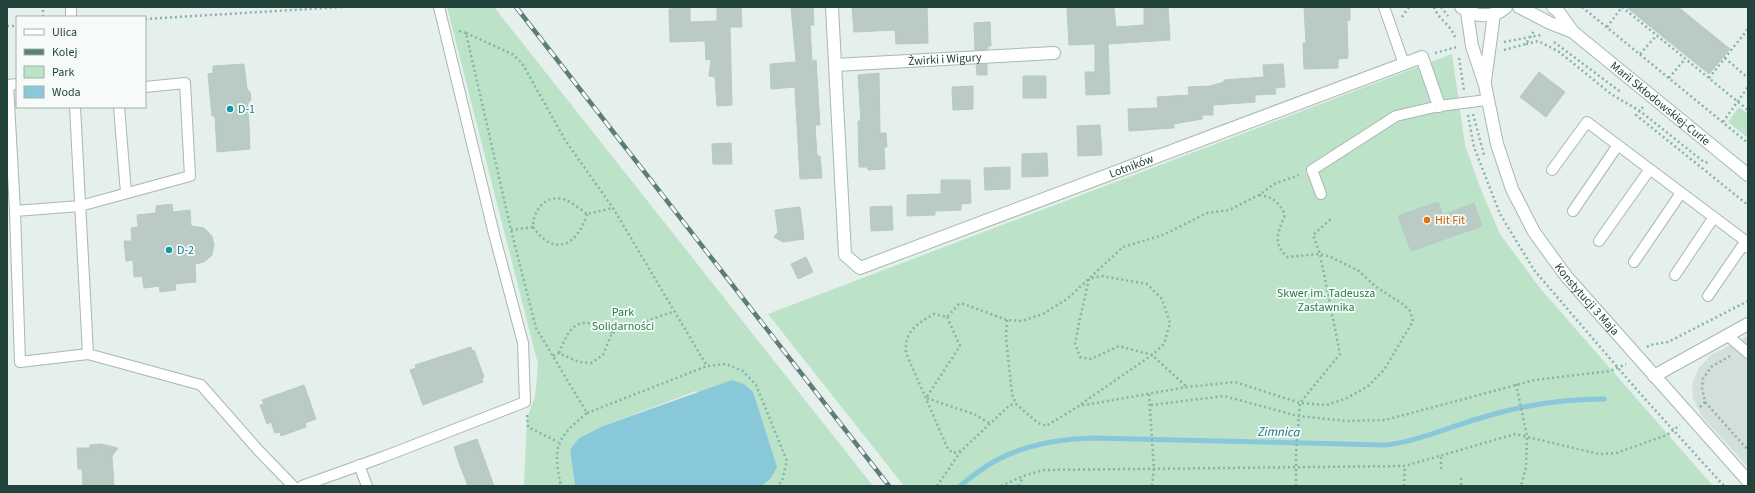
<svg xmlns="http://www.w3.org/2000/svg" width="1755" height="493" font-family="'Source Sans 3',sans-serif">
	<rect width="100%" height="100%" fill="#e5efeb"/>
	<path fill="#d3dfda" d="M1748 336V467L1701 415 1693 398 1692 384 1699 368 1711 355Z"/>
	<path fill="#bce2c8" d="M447 7H494L873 486H762L771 478 696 391 603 426 579 438 570 451 575 486H524L527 418 535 397 538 364Z
		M1452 54 1465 145 1481 190 1500 234 1539 287 1713 486H904L768 314Z
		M1739 107 1748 114V138L1728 122Z"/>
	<path fill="#89c8d8" d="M732 380 744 384 753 392 777 467 771 478 762 486H575L570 450 579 438 603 426Z"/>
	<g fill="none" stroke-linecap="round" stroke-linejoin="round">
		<path stroke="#89c8d8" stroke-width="5" d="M960 486C971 477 982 468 995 461 1024 445 1061 439 1093 438L1386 445C1418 441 1447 428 1477 419 1518 406 1561 399 1604 399"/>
	</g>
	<path fill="#bacac4" stroke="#b6cac3" d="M717 7H741L742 27H730L732 105 717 106 715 77 709 76 711 59 706 60 705 41 670 42 669 9 690 8V22L717 21Z
		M791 7H813L814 25H810L812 61 816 60 820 125H815L817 156H820L822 178 800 179 795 87 771 89 770 64 796 62Z
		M852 7H927L928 43 896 44 895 30 854 32Z
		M1067 7H1114L1116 27 1144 25V7H1168L1170 40 1108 44 1110 94 1086 95 1085 72H1095V44L1069 45Z
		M1304 7H1350V20L1347 21 1348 58 1338 59V68L1304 69 1303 43H1306Z
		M1626 7H1678L1730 49 1709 74Z
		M990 22 991 46H988V49L975 50 974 23Z
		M244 64 247 89 250 92 251 100 248 103 250 149 217 152 215 116H212L208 74 213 73V66Z
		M987 64V75H977L976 65Z
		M1283 64 1285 87 1275 88 1276 94 1255 95V102L1213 105V115H1202V119L1174 124V128L1129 131 1128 109 1158 108 1157 97 1189 95 1188 87 1210 86 1224 82V80L1264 77 1263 65Z
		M1539 72 1565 92 1546 117 1520 97Z
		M879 73 880 133H886L887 147H884L885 169 868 170 867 167H859L858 121H861L858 75Z
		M1023 76H1046V98H1023Z
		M973 86V109L953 110 952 87Z
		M1100 125 1102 155 1078 156 1077 126Z
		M731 143 732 164H713L712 144Z
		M1047 153 1048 176 1022 177V154Z
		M1010 167V189L985 190 984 168Z
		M941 180H970L971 203 961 204V210L935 211V215L907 216V195L941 194Z
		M1438 202 1443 215 1474 203 1482 226 1411 251 1398 216Z
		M172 204 173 212 190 210 191 226 204 228 212 236 214 245 212 255 204 262 195 264 196 282 175 284 176 290 160 292 159 286 144 288 142 276 134 277 133 260 126 261 124 241H132L131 228 138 227 137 215 156 213V206Z
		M892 206 893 230 871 231 870 207Z
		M800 207 804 239 783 242 774 237 778 232 775 210Z
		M806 257 813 272 798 279 791 264Z
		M471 347 472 351 474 350 484 377 482 378 483 382 423 405 410 370 416 368 415 365Z
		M304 385 316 419 305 423 306 427 281 436 280 432 275 433 271 422 267 424 260 405 264 404 262 400Z
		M477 439 494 486H468L459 463 454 447Z
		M101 444 118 448 112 456 114 486H83L82 469H78L77 448H90V445Z"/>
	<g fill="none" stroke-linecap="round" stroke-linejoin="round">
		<defs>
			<path id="lane" d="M1384 7 1404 64
				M71 17V7
				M17 84 8 85 15 211 20 362 88 354 201 385 259 451 293 486
				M75 107 88 354
				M119 107 126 193
				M1552 170 1587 122 1743 239 1748 248
				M1321 194 1312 170 1396 116 1439 106 1487 100
				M15 211 80 206 190 176 185 83 145 87
				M1573 211 1618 145
				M1599 241 1650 169
				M1634 262 1681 193
				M1675 275 1714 217
				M1708 296 1745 242
				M1727 335 1748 353
				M359 465 367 486
				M302 486 383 457 525 402 523 343 494 234 439 7"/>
			<g id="street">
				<path id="s1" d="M832 7 845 255 860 268 1422 57 1439 106"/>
				<path id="s2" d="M1467 12 1472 46 1485 85 1497 144 1512 189 1534 232 1566 276 1748 481"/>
				<path id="s3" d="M835 65 1054 53"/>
				<path d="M1485 81 1494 14"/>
				<path d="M1654 376 1748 324"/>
			</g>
			<g id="secondary">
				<path d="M1461 7C1474 17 1493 19 1506 7"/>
				<path d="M1519 7 1550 23 1573 32"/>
				<path id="s4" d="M1553 7 1558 11 1573 32 1748 175"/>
			</g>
		</defs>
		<use href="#lane" stroke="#a7b8b3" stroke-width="12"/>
		<use href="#street" stroke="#a7b8b3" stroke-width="14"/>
		<use href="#secondary" stroke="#a2bcb4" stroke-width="14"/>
		<path stroke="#82b6a8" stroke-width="2.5" stroke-dasharray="2 3" stroke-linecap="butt" d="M1434 7C1438 19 1451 25 1455 37
			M1441 7 1448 16
			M1582 7 1748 143
			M43 17V7
			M1402 17 1409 7
			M145 19 342 7
			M7 26H17
			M1607 27 1622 7 1748 110
			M459 31 466 33 511 230 536 328 587 413C555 439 553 447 561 486
			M466 33 512 54 522 63 565 140 613 208 707 366
			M1504 42 1541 35
			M1554 42 1622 93
			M1526 44 1538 41 1558 51 1611 94 1640 111 1704 162 1709 163
			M1504 50 1526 44 1534 31
			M1435 53 1457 47
			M1640 54 1657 35
			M1459 58 1464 90
			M1725 58 1748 78
			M1669 78 1685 59
			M1709 78 1748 29
			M1643 107 1636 115 1748 205
			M1473 114 1484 155
			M1468 115 1474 147 1500 214 1534 270 1637 390 1724 486
			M1723 122 1748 87
			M1259 195C1273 197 1279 202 1285 215 1278 233 1272 242 1287 257L1320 254 1331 257 1359 271 1375 286 1404 305 1410 311 1413 321 1384 370 1367 387 1345 399 1326 405 1300 403 1235 382 1187 387 1079 406 1046 426 1038 423 1016 404 1010 405 961 451 953 453 948 449 906 353C904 331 917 324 934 314L947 317 959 304H964L1007 320 1022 321 1043 314 1067 299 1123 247 1163 235 1207 213 1229 210 1259 195 1274 184 1299 175
			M533 227C554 258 578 245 587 214
			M511 230 533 227C533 209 547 193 566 200 571 202 582 210 587 214L613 208
			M947 317 960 346 926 398 974 414 991 424
			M1007 320 1006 337 1012 394 1016 404
			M1647 347 1650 345 1668 342 1748 301
			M559 353C568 331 575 315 601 327 605 329 608 330 612 333
			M553 356 559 353 579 362 591 363 603 355 612 333 675 311
			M1730 356 1711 367 1703 379 1702 388 1705 402 1748 450
			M1516 384 1527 436 1526 467 1521 486
			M1149 394 1154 469 1152 486
			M1081 404 1152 355 1164 344 1170 323 1162 299 1147 284 1101 276 1089 279 1080 318 1075 344 1080 357 1091 359 1119 346 1152 355 1187 387
			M1151 405 1224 396 1298 416 1347 421 1385 420 1535 380 1610 371 1626 364
			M1700 407 1705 402
			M587 413 707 366 726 364 743 371 756 385 787 461 782 481 777 486
			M527 415 528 427 558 442
			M1441 469V455
			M1461 478V486
			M937 486 961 451
			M1001 486 1023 476 1044 470 1405 466 1515 434 1599 454 1616 453 1667 435 1680 425
			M1019 486 1023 477
			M1296 486V453L1300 403 1340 354 1320 254 1313 235 1331 219
			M1404 486 1405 466"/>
		<use href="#lane" stroke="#fff" stroke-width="10"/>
		<use href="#street" stroke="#fff" stroke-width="12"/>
		<use href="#secondary" stroke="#fff" stroke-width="12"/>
		<defs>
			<path id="rail" d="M516 7 889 486"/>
		</defs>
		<use href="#rail" stroke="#5d7e77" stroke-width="4.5"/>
		<use href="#rail" stroke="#f6fbf9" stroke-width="3" stroke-dasharray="9" stroke-linecap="butt"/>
	</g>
	<g fill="#0f9aa8" stroke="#f6fbf9" stroke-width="1.5">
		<circle cx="230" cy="109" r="4"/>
		<circle cx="169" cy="250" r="4"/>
	</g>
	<circle fill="#e8710a" stroke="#f6fbf9" stroke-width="1.5" cx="1427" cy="220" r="4"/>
	<g text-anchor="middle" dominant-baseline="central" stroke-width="3.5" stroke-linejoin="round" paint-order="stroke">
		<g font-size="12" fill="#22433c" stroke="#f6fbf9">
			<text stroke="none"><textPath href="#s3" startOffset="110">Żwirki i Wigury</textPath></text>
			<text stroke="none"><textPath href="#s4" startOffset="145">Marii Skłodowskiej-Curie</textPath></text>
			<text stroke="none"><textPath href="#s1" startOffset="558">Lotników</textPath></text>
			<text stroke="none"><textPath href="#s2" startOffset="317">Konstytucji 3 Maja</textPath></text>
		</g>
		<g font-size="12" fill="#0d838f" stroke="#f6fbf9" text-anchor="start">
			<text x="238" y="109">D-1</text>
			<text x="177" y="250">D-2</text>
		</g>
		<g font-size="12" fill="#c56008" stroke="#f6fbf9" text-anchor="start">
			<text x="1435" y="220">Hit Fit</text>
		</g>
		<g font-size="12" fill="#287e4d" stroke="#f6fbf9">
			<text x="1326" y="293">Skwer im. Tadeusza<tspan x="1326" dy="14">Zastawnika</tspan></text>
			<text x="623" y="312">Park<tspan x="623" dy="14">Solidarności</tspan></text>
		</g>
		<g font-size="13" font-style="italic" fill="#156e86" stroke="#f6fbf9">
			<text transform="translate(1279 432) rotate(1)">Zimnica</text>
		</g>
	</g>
	<rect width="1755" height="493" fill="none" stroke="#22433c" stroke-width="16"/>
	<rect x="16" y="16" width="130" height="92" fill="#f6fbf9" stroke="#a1b1ad"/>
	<rect x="24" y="29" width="20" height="6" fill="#ffffff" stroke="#a1b1ad"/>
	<text x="52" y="36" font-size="12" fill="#22433c">Ulica</text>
	<rect x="24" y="49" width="20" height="6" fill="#5d7e77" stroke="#a1b1ad"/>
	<text x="52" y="56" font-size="12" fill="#22433c">Kolej</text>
	<rect x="24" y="66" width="20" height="12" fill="#bce2c8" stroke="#a1b1ad"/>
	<text x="52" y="76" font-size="12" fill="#22433c">Park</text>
	<rect x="24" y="86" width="20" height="12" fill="#89c8d8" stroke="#a1b1ad"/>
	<text x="52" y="96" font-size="12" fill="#22433c">Woda</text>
</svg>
